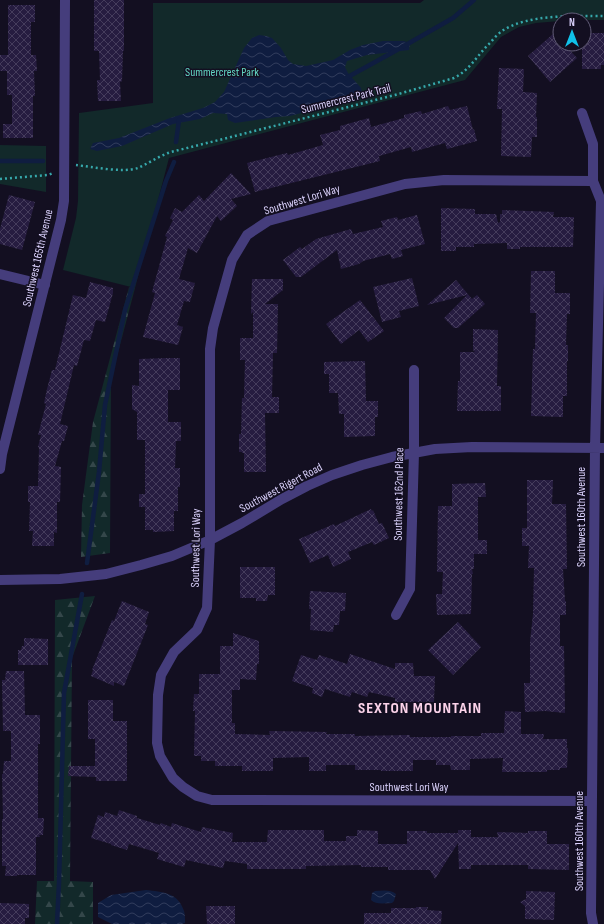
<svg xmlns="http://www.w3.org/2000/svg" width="604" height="924" font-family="'Sofia Sans Condensed',sans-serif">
	<defs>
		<pattern id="forest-firs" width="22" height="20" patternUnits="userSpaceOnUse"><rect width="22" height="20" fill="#12292a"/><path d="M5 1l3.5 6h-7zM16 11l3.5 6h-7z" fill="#34474a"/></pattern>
		<pattern id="water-waves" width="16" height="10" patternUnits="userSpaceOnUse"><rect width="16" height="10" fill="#0f1d40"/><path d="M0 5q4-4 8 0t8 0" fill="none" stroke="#313d5c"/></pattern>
		<pattern id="building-cross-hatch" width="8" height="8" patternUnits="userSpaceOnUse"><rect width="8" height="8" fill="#261c40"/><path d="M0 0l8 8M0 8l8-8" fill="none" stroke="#453c5c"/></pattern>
	</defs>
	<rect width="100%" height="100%" fill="#130f21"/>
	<path fill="url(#forest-firs)" d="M129 287 135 288 111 379 110 553 81 557 82 505 93 422Z
		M95 596 72 658 70 881 93 882V924H35L37 881H54L55 600Z"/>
	<path fill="#12292a" d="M424 0H604V20H560V21L536 23 519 27 501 37 465 80 169 158 135 288 63 270 76 218 78 201 79 113 153 103V3H420Z
		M0 145 46 146V192L0 184Z"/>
	<path fill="url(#water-waves)" d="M259 35 266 36 272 38 281 48 288 60 293 64 306 66 333 60 350 50 363 45 383 41H404L410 43 409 50 367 55 347 61 345 67 348 73 361 88 362 94 350 100 329 104 316 109 290 116 276 117 235 123 228 120 227 114 213 113 200 119 173 124 122 146 97 151 90 149 93 143 119 138 170 118 203 108 215 102 224 92 244 48 252 38Z
		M146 890C162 892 178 892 184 911 185 914 185 919 185 923L182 924H112L98 917V903L111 895Z
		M375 891C382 891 390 889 396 894L394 901 392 903C385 903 376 905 371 900L372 893Z"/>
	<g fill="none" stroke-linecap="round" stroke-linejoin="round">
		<path stroke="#0f1d40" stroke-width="4.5" d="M404 46 453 18 474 0
			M346 78 397 50
			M176 142 179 120
			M0 161H43
			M87 563 99 472 105 405 125 310 166 181 174 162
			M57 924 59 883 64 693 82 594"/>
	</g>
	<path fill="url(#building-cross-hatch)" d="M94 0H124V51H123L122 81 120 82 121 101H98L97 80H100L99 51H94Z
		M8 5H35V22H31V55H36L37 71H34L35 96H33V138H3V124H12V95H7V71H0V55H8Z
		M584 33H604V65H601V69H582V44H584Z
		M553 34 560 40V44H564L577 58 550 82 528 56Z
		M499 68 524 69 523 92 537 93 536 117H537V137H532L531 157 501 156 502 109H497Z
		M448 106 450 110 467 106 473 130 474 129 477 141 447 149 445 143 412 152 411 147 379 156 380 161 255 192 247 163 287 153 288 155 323 145 320 135 340 130V126L369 118 371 127 404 118V115L421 111 422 114Z
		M231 173 251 194 231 199 237 206 221 221 217 216 197 253 188 248 179 279 195 283 190 302 184 301 177 325 183 327 178 345 143 337 155 293 152 292 167 237 165 236 173 220 170 218 175 208 182 212 199 195 204 201Z
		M9 195 35 202 22 250 0 244V229Z
		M441 208 475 209V214H496L498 223 500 222V214H502V210L554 212 553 217H574L573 247H520V249H507V243L474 244V247H456V251H441Z
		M417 215 425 244 401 250 403 256 392 259 390 254 363 261 359 264 341 269 337 250 301 277H296L283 260 300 247 302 249 316 239 351 229 353 234 383 227 381 221 397 217 398 220Z
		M531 271H555V293H570V314H567L566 345H568V361H567V396H563V417L531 416 533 349H535L536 313H530Z
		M412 278 419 306 399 311 401 317 382 322 373 287Z
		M252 279H283V290L265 304H278L277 353H273L272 397H279V413H265L266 472H244V453H242V452H239V434H241L242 398H244L245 360H240V338H253V312L251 314Z
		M456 280 472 299 477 295 485 304 458 328H454L444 318 467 295 427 305Z
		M90 282 113 288V293L105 322 96 320 90 341 84 340 77 366 74 365 60 424 68 426 64 441H62L55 466 61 467 60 502H57V533L54 532V546H32L33 531H29L30 502H28V486H38L39 448 38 447 41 435H38L46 404 44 403 47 389 52 370H55L73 295 86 298Z
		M360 300 384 331 368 342 359 330 341 344 326 324Z
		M473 329 498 330 497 386H501V411H457L458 381H460V352H475L473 350Z
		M168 358H180V390H168V422H181V441H176L175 468H180V487H178V511H174V531L153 532V530H145V507H139V494H145V440H137V412L132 409V385L139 386V359Z
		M365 361 366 401H378V417H375V436L344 437V414H339L338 393H329V374H324V362Z
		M527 480H553L552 504H566L567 569H563L565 601H566V615H560V646H564L565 713 545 711 525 712 524 683H530V642L533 614 534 568H528L529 546H522V528H527Z
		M485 483 486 497H478V540H487V554H474V569H472L473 574H472L471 614 437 615 436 594H442L443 572H437L438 506H452V484Z
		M371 509 372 511 373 510 379 524 382 523 389 538 374 545 372 542 348 552 351 559 333 567 328 555 310 563 299 539 334 524 335 526Z
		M240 567H275V595H268L267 601H256V598H240Z
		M310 591 346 593 345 611H340L339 625H334L333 632 310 630 311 609H309Z
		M122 601 149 612 145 624 148 625 124 686 114 682V686L91 676 93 670H92L112 620 114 621Z
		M458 622 481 647 453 675 428 650Z
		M233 633 259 641V664H257L256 680 240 679V690H232V723H235V734L270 735 269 731 327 732 326 734H355V736L410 735V737H451V736H481V733H504L505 711 521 712V734H544L543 739H567V748H568L567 768H560V770H547V772H502L503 758 470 759V770H451L450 765H436V760H413V771H381V770H355V765H326V771H309V757L273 758V771H242V766H215V761H201V756H194L195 711H193L194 694H199V674H220V646H233Z
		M24 638 48 639V665H18V650H21L22 646H24Z
		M350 654 395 669V663H413L414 676H435L434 702H395V698L369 692 367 697 352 692 350 697 325 689 322 697 312 693 313 688 292 681 301 655 317 660 319 655 347 664Z
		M6 671H24L25 715H40V744H38V818H44L43 835H39L40 837H36V875H17V876H5L6 866H2V819H3L2 774H3L4 761H11V731H3L2 680H5Z
		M88 700H113V721H127V781H96V777L68 776 69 766H95V739H88Z
		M119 810 137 816V818L160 825 161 823 171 827 172 823 201 832 202 827 233 833 232 842H267L268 830H324V841H346V836H357V830L378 831V844H407V831H427V833H458V830H471V837H498L497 832 528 833V831H547V844H569V870L528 869V865H471V869H459L458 843 435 879 430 870H388V867H361V865L306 866V869H247V864L225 861 223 868 186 860 184 867 157 859 159 853 129 844 127 850 111 845V844L91 838 98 815 104 817 105 812 117 816Z
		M526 891 555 892 554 920 525 919V906L520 902 526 899Z
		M0 903 29 904V918H25V924H0Z
		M206 906H235V924H207Z
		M416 907H428L427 910 442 911 441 924H364V913H391V908H416Z"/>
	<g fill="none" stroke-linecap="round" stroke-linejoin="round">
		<path stroke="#36a8ab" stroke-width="2.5" stroke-dasharray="2 3" stroke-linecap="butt" d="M76 165C93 167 123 173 138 168 149 163 159 156 171 152L231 137 395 95 454 78C470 70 478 54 491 42 494 38 498 34 502 31 527 14 575 16 604 16
			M0 179 48 175 53 173"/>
		<path stroke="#453d7c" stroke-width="10" d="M582 113 593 144V181L601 201 595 448 591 913 593 924
			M0 274 45 285
			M0 469 2 454 61 220 64 201 65 0
			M0 580 60 579 106 574 141 565 172 556 210 540 242 523 282 499 307 486 332 475 362 465 392 457 435 449 472 447 604 448
			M396 615 410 589 414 453V370
			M592 801 212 800 197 796 183 787 173 778 160 756 157 743 158 695 161 675 174 652 197 630 207 608 210 540V349L213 328 232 260 247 235 268 221 405 184 444 180 593 181"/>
	</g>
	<g text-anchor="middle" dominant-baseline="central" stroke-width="3" stroke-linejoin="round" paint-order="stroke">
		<g font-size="12" fill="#63d7c4" stroke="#130f21">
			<text x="222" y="72">Summercrest Park</text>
		</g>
		<g font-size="12" fill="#dad1fc" stroke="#130f21">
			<text transform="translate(346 99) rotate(-14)">Summercrest Park Trail</text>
			<text transform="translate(302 200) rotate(-17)">Southwest Lori Way</text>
			<text transform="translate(38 258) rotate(-77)">Southwest 165th Avenue</text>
			<text transform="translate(281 488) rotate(-28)">Southwest Rigert Road</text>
			<text transform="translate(399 494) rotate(-89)">Southwest 162nd Place</text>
			<text transform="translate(581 517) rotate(-90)">Southwest 160th Avenue</text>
			<text transform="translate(196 548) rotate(-89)">Southwest Lori Way</text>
			<text x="409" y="787">Southwest Lori Way</text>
			<text transform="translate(579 841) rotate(-90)">Southwest 160th Avenue</text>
		</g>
		<g font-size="16" font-weight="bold" letter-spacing="1" fill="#fcd3ea" stroke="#130f21">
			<text x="420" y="708">SEXTON MOUNTAIN</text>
		</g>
	</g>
	<g transform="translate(572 32)"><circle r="19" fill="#130f21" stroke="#635d79"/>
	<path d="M0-3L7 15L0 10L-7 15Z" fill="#10c1e9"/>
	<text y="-6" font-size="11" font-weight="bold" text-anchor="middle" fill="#dad1fc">N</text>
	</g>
</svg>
